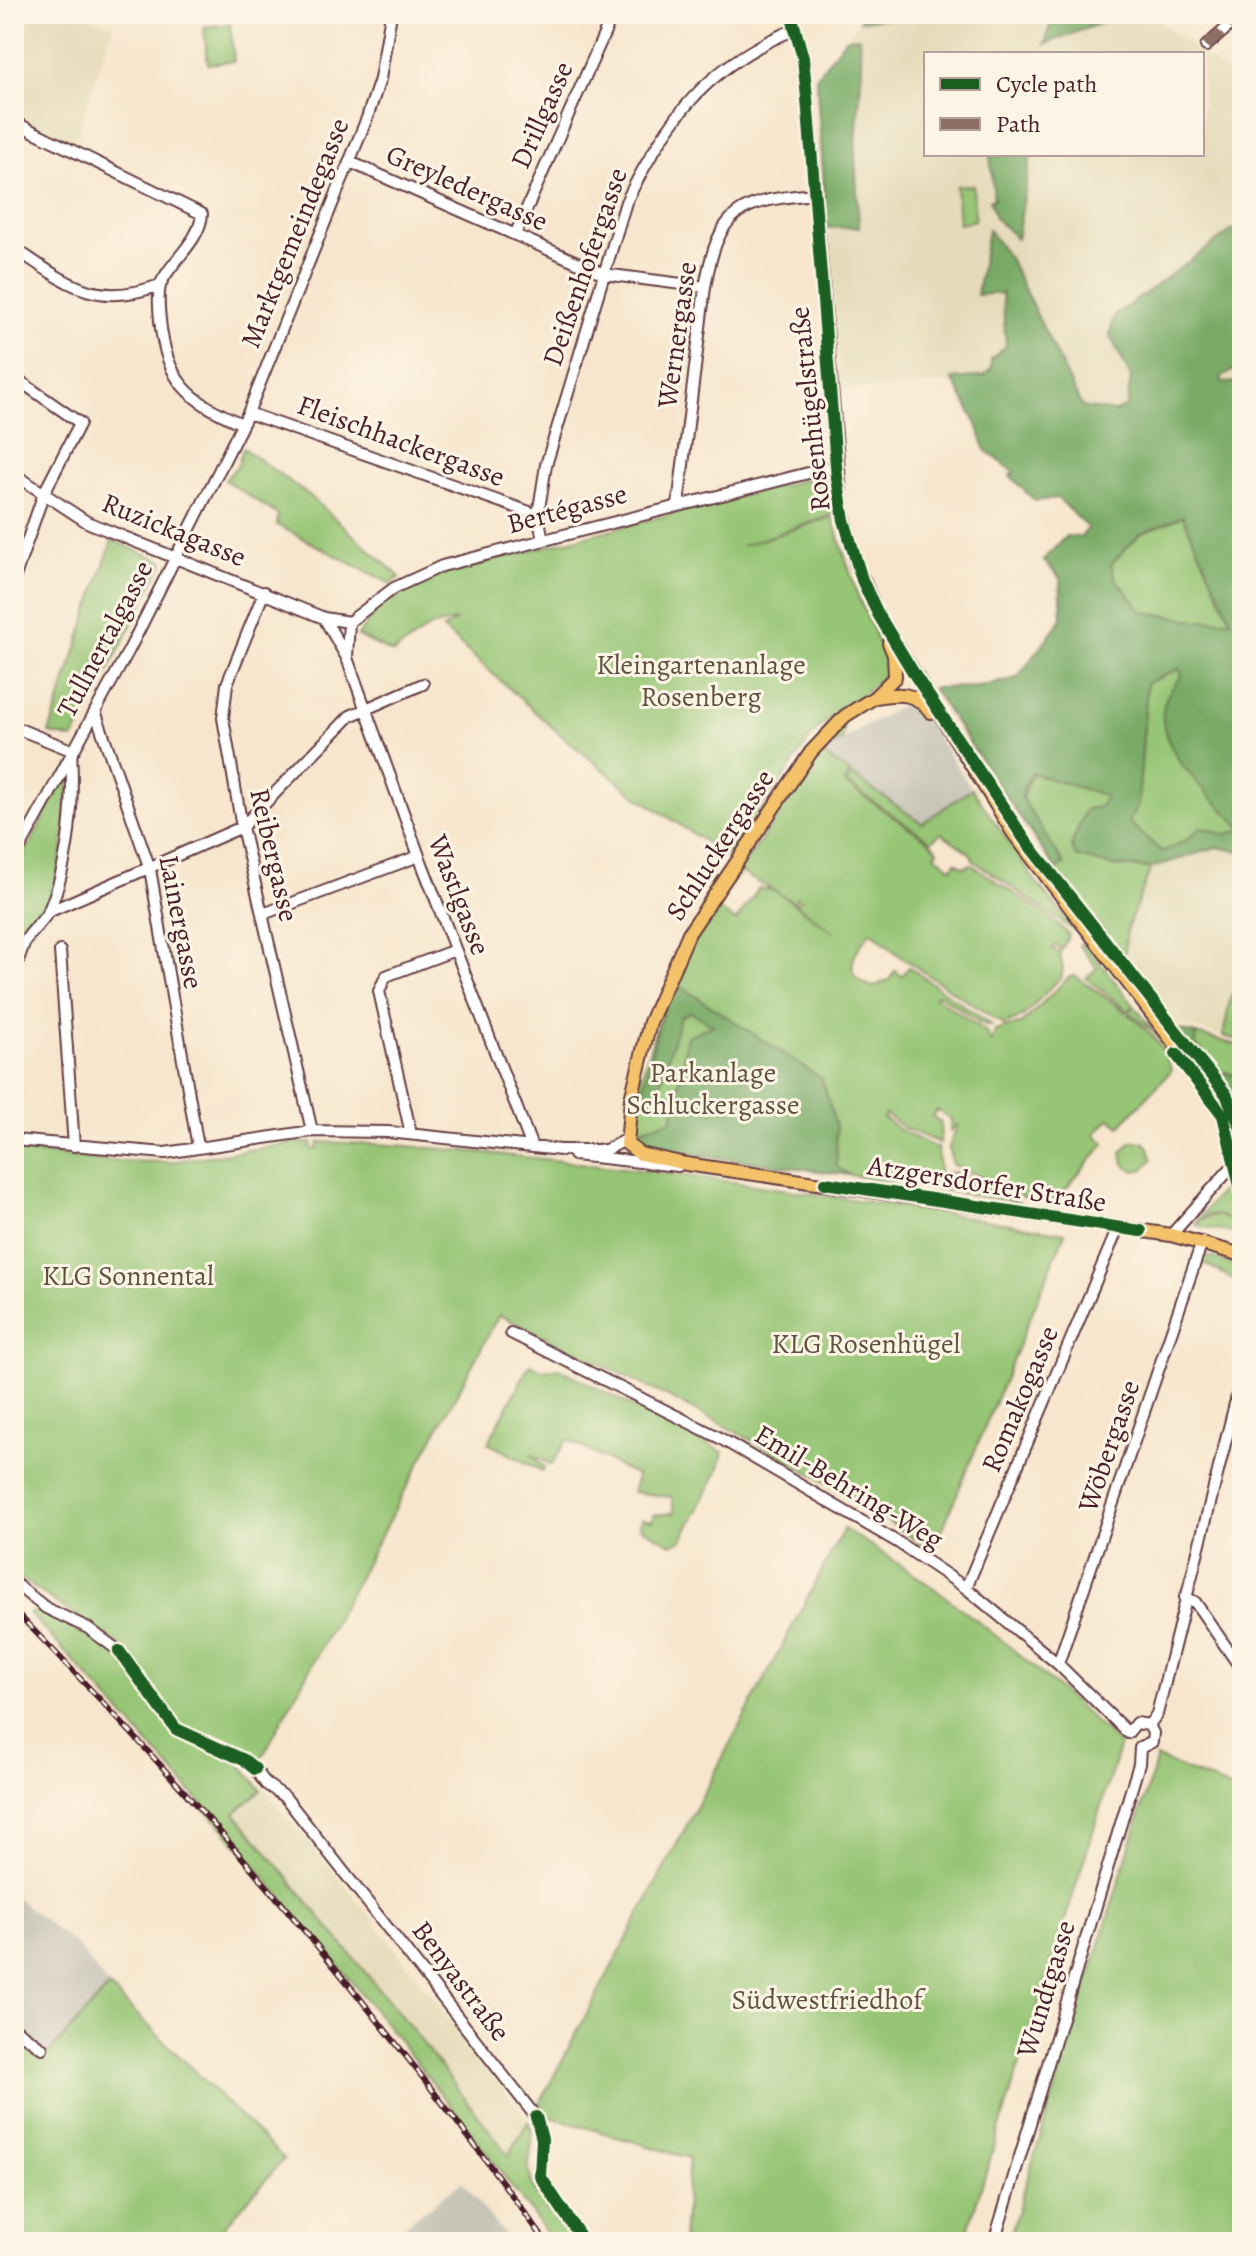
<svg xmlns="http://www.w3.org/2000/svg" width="1256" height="2256" font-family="Alegreya,serif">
	<rect width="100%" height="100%" fill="#fcf5e5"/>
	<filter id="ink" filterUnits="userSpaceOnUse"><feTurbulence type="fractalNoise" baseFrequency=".0125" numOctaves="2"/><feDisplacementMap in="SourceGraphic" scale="16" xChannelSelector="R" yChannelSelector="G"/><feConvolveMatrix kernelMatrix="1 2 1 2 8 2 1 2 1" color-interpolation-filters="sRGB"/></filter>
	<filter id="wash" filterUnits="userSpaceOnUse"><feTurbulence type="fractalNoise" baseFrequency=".006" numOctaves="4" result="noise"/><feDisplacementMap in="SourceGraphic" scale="32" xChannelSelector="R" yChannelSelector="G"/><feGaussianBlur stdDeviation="1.8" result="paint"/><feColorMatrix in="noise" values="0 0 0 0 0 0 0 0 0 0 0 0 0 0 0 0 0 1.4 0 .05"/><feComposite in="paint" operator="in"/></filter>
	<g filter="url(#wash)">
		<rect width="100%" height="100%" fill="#f7e6cd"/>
		<path fill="#e5dbba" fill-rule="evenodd" d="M30 14H75L113 25 74 145 14 116V38Z
			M865 14H1149L1242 84V1041L1174 1023 1056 870 939 699 1122 712 1098 535 1015 378 841 391 816 77ZM926 54H1202V154H926Z
			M263 1788 365 1910 528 2121 510 2156 411 2028 234 1813Z"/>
		<path fill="#c7c5b8" d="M908 702 918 709 972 789 922 823 820 753Z
			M14 1896 78 1947 109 1987 45 2057 14 2036Z
			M462 2181 510 2242H383Z"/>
		<path fill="#96c574" stroke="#707250" stroke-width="2" d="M230 24 234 61 208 64 204 27Z
			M973 185 975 220 959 224 956 186Z
			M243 448 310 496 400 577 391 584 277 525 278 515 225 480 238 465Z
			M819 476 826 481 832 515 742 546 832 517 858 596 890 667C883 683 830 715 814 733L728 857 635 795 563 737 443 629 457 620 430 627 393 653 358 636 377 606 431 576Z
			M1183 516 1231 620H1195L1143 612 1114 578 1111 564 1140 534Z
			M112 540 164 562 73 739 49 733Z
			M1179 669 1182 674 1165 702 1242 829 1225 835 1201 828 1187 840 1162 852 1128 822 1138 804 1147 683Z
			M840 729H844L842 740 821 753 850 773 844 783 930 842 938 850 935 855 952 868 956 862 963 867 971 864 1048 916 1069 935 1061 951 1056 945 1052 949 1060 953 1063 970 1060 978 1022 1017 1004 1025 901 957 871 931C855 951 838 976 873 987L889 980 895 971 902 976 909 967 993 1026 981 1023 938 994 935 997 984 1030 992 1042 995 1031 1022 1023 1069 977 1076 976C1106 1000 1164 1030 1171 1071L1120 1126 1110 1118 1095 1134 1105 1143 1056 1201 1025 1198 952 1164 949 1147 958 1124 950 1131 951 1119 937 1110 932 1116 941 1123 940 1143 903 1128 885 1114 883 1117 899 1130 938 1149 940 1185 947 1173 958 1172 1020 1203 850 1175 667 1151 645 1143 634 1134 631 1111 662 1008 683 959 716 904 717 908 736 921 759 888 776 891 835 933 796 904 801 900 796 897 795 903C777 890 760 885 741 872L721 896Z
			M70 765C67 810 66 858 49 900 40 921 23 936 14 958V875Z
			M1032 773 1107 796 1077 856 1112 866 1151 868 1127 929 1124 957 1056 870 1064 865 1022 798Z
			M852 775 922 823 972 789 1036 882 1079 934 973 860 971 854 941 833 931 841 846 783Z
			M1083 941 1181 1065 1153 1031 1130 1013 1133 1007 1128 1011 1086 978 1097 968 1079 945Z
			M1242 986V1041L1223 1036 1231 995Z
			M1196 1034 1242 1046V1077L1219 1071 1195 1044Z
			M319 1142C418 1144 516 1156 615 1167 765 1185 915 1208 1065 1233L933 1552C800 1457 646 1385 499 1315L258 1765 248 1756 180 1728 148 1689 120 1646 14 1574V1150L107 1161 170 1162 294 1143H312L311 1149H317Z
			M1130 1142H1143L1149 1147 1152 1159 1144 1169 1135 1171 1124 1164 1122 1152Z
			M1233 1175 1242 1207V1225C1224 1220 1211 1205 1195 1224Z
			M1218 1215 1242 1226V1235L1196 1225 1202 1219Z
			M1203 1256C1220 1258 1242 1264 1242 1284L1200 1261Z
			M530 1364 544 1371 558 1368 723 1452 718 1471 682 1540 671 1544 640 1527 641 1519 652 1521 653 1515 674 1513 672 1497 633 1492 637 1476 567 1439 552 1465 531 1454 544 1467 542 1471 488 1443Z
			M844 1529C945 1589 1035 1664 1120 1745L964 2242H683L689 2158 547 2116 539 2104Z
			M39 1607 114 1649 162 1719 182 1735 241 1764 261 1790 235 1813 411 2028 509 2156 528 2121C538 2139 527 2153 529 2172 533 2197 558 2221 573 2242H553C391 2021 217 1814 30 1614Z
			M1157 1758 1242 1793V2242H1008Z
			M109 1987 284 2159 217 2235 201 2242H14V2036L45 2057Z"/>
		<path fill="#78aa66" stroke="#616448" stroke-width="2" fill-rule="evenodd" d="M865 14H926L859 21Z
			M1053 14H1124L1045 44Z
			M859 37 862 67 855 155 859 227 827 228 816 77 846 38Z
			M990 154H1031L1017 239 995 218 990 200 994 199Z
			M1242 223V365L1221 378 1223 383 1242 382V828C1213 798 1150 748 1165 701 1168 692 1177 682 1182 675L1179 669 1147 683 1138 804 1129 822 1162 852 1187 840 1201 827 1225 835 1242 829V852L1217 847 1151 868 1112 866 1076 856 1071 846 1086 809 1100 807 1106 796 1032 773 1024 786 1022 798 1064 864 1056 870 932 688 978 687 1017 678 1062 618 1060 578 1043 560 1066 536 1081 537 1088 528 1058 498 1035 501 1010 476 1014 472 985 450 977 424 952 379 984 376 991 369V359L1006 346 1002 293 977 295 988 229 1009 258 1082 407 1115 412 1127 406 1131 377 1110 335 1114 316ZM1183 516 1231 620H1195L1143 612 1115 578 1111 564 1140 534Z
			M674 982 822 1079 836 1126 837 1167 850 1175 667 1151 647 1143 639 1129 672 1120 687 1036 713 1025 690 1012 680 1017 656 1099H641L656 1034Z
			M1176 1029 1196 1034 1195 1044 1219 1071 1242 1077V1115Z"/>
	</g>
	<g filter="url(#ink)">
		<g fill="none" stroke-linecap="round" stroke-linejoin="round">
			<defs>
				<path id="minor" d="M111 14H127
					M1206 46 1242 15
					M14 122 202 214C200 241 172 260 161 283 157 292 159 310 160 320 166 382 188 400 242 424
					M350 162 604 274 705 287
					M515 235 613 14
					M14 248C67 283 94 309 160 285
					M14 377 80 423 44 493 14 579
					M248 413 538 515
					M14 474 87 522 324 618 349 622 394 588 442 566 836 466
					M678 505 705 287C719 208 739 201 815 194
					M543 540 538 515 546 465 626 202C667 119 708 64 796 29
					M264 592 227 684 223 718 242 827 312 1131
					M324 618 347 658 419 856 532 1147
					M347 657 349 622
					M95 711 150 869 198 1147
					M14 727 71 750C74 801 70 862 49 910 44 921 32 929 26 940 20 950 18 964 14 975
					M14 859 129 650 248 413 367 118 380 79 391 14
					M48 912 242 827 350 716 423 684
					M263 914 419 856
					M60 951 74 1146
					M411 1134 379 991 386 976 455 950
					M14 1140 165 1153 312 1131 388 1132 561 1150H606L625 1140
					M574 1155 678 1166
					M1171 1235 1239 1159
					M511 1333 718 1437 899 1543 966 1588 1058 1664 1128 1733
					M14 1583 46 1608 88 1628 119 1651
					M966 1588 1118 1228
					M1185 1597 1195 1602 1242 1670
					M1058 1664 1202 1242
					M1149 1725 1157 1714 1242 1376
					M1128 1733 1136 1723 1149 1725
					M1140 1748 1152 1742 1153 1733 1149 1725
					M255 1769 266 1784 285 1797 536 2117 542 2139 540 2176 584 2242
					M14 2028 42 2048
					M994 2242 1139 1764 1140 1748"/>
				<path id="major" d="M791 14 803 58 807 98 841 506 857 566 878 614 1014 834 1227 1112 1234 1127 1242 1170
					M889 643 894 655 895 677 875 697 845 716 811 752 689 933 650 1022 631 1099 627 1144 640 1154 686 1164 1171 1235 1242 1255
					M876 697C899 693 916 692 931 712"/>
			</defs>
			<use href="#minor" stroke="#643d43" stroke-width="14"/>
			<use href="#major" stroke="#643d43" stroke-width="16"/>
			<use href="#minor" stroke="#fff" stroke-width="10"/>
			<use href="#major" stroke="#f3c26a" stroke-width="12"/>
			<defs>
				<path id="rail" d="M14 1610C207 1806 385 2019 546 2242"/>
			</defs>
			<use href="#rail" stroke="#4a1f2b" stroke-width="6"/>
			<use href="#rail" stroke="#fcf5e5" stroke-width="3" stroke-dasharray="9" stroke-linecap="butt"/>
			<path stroke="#8d6e63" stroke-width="10" stroke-dasharray="20 10" stroke-linecap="butt" d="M1206 46 1242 15"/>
			<defs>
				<path id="cycleway" d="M791 14 803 58 807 98 837 478 844 520 862 580 878 614 916 677 1025 840 1226 1094 1242 1130
					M1176 1054 1223 1115 1242 1194
					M825 1183 1141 1231
					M119 1651 176 1729 244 1760 255 1769
					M536 2117 542 2139 540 2176 584 2242"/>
			</defs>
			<use href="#cycleway" stroke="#fcf5e5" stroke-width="17"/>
			<use href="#cycleway" stroke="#1b5e20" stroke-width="12"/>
		</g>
	</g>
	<g text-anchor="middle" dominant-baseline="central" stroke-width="6" stroke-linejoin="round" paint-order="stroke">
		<g font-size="28" fill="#4a1f2b" stroke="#fcf5e5">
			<text transform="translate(542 115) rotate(-66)">Drillgasse</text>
			<text transform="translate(467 188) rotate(24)">Greyledergasse</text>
			<text transform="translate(295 233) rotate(-68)">Marktgemeindegasse</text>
			<text transform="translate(585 267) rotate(-71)">Deißenhofergasse</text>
			<text transform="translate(677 335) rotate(-82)">Wernergasse</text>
			<text transform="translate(810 409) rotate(-96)">Rosenhügelstraße</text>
			<text transform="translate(401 441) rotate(20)">Fleischhackergasse</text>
			<text transform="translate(567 509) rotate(-15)">Bertégasse</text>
			<text transform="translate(174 530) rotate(22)">Ruzickagasse</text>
			<text transform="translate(105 639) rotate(-62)">Tullnertalgasse</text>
			<text transform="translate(720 845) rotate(-57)">Schluckergasse</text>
			<text transform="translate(274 855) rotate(77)">Reibergasse</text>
			<text transform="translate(459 895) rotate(69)">Wastlgasse</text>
			<text transform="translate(181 922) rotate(79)">Lainergasse</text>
			<text transform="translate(987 1184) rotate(9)">Atzgersdorfer Straße</text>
			<text transform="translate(1020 1399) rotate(-67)">Romakogasse</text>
			<text transform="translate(1109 1446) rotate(-71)">Wöbergasse</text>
			<text transform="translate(849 1487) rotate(31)">Emil-Behring-Weg</text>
			<text transform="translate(461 1981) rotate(53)">Benyastraße</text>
			<text transform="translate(1046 1989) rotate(-73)">Wundtgasse</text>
		</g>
		<g font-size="28" fill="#615141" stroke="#fcf5e5">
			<text x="701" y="665">Kleingartenanlage<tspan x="701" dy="32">Rosenberg</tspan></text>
			<text x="713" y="1073">Parkanlage<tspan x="713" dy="32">Schluckergasse</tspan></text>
			<text x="128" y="1276">KLG Sonnental</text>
			<text x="866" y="1344">KLG Rosenhügel</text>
			<text x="827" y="2000">Südwestfriedhof</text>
		</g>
	</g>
	<rect width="1256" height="2256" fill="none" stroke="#fcf5e5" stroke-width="48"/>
	<rect x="924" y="52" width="280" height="104" fill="#fcf5e5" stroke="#b59f9b" stroke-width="2"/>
	<rect x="940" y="78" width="40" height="12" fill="#1b5e20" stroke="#b59f9b" stroke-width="2"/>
	<text x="996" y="92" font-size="24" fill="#4a1f2b">Cycle path</text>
	<rect x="940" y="118" width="40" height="12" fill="#8d6e63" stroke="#b59f9b" stroke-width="2"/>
	<text x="996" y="132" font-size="24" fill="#4a1f2b">Path</text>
</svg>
